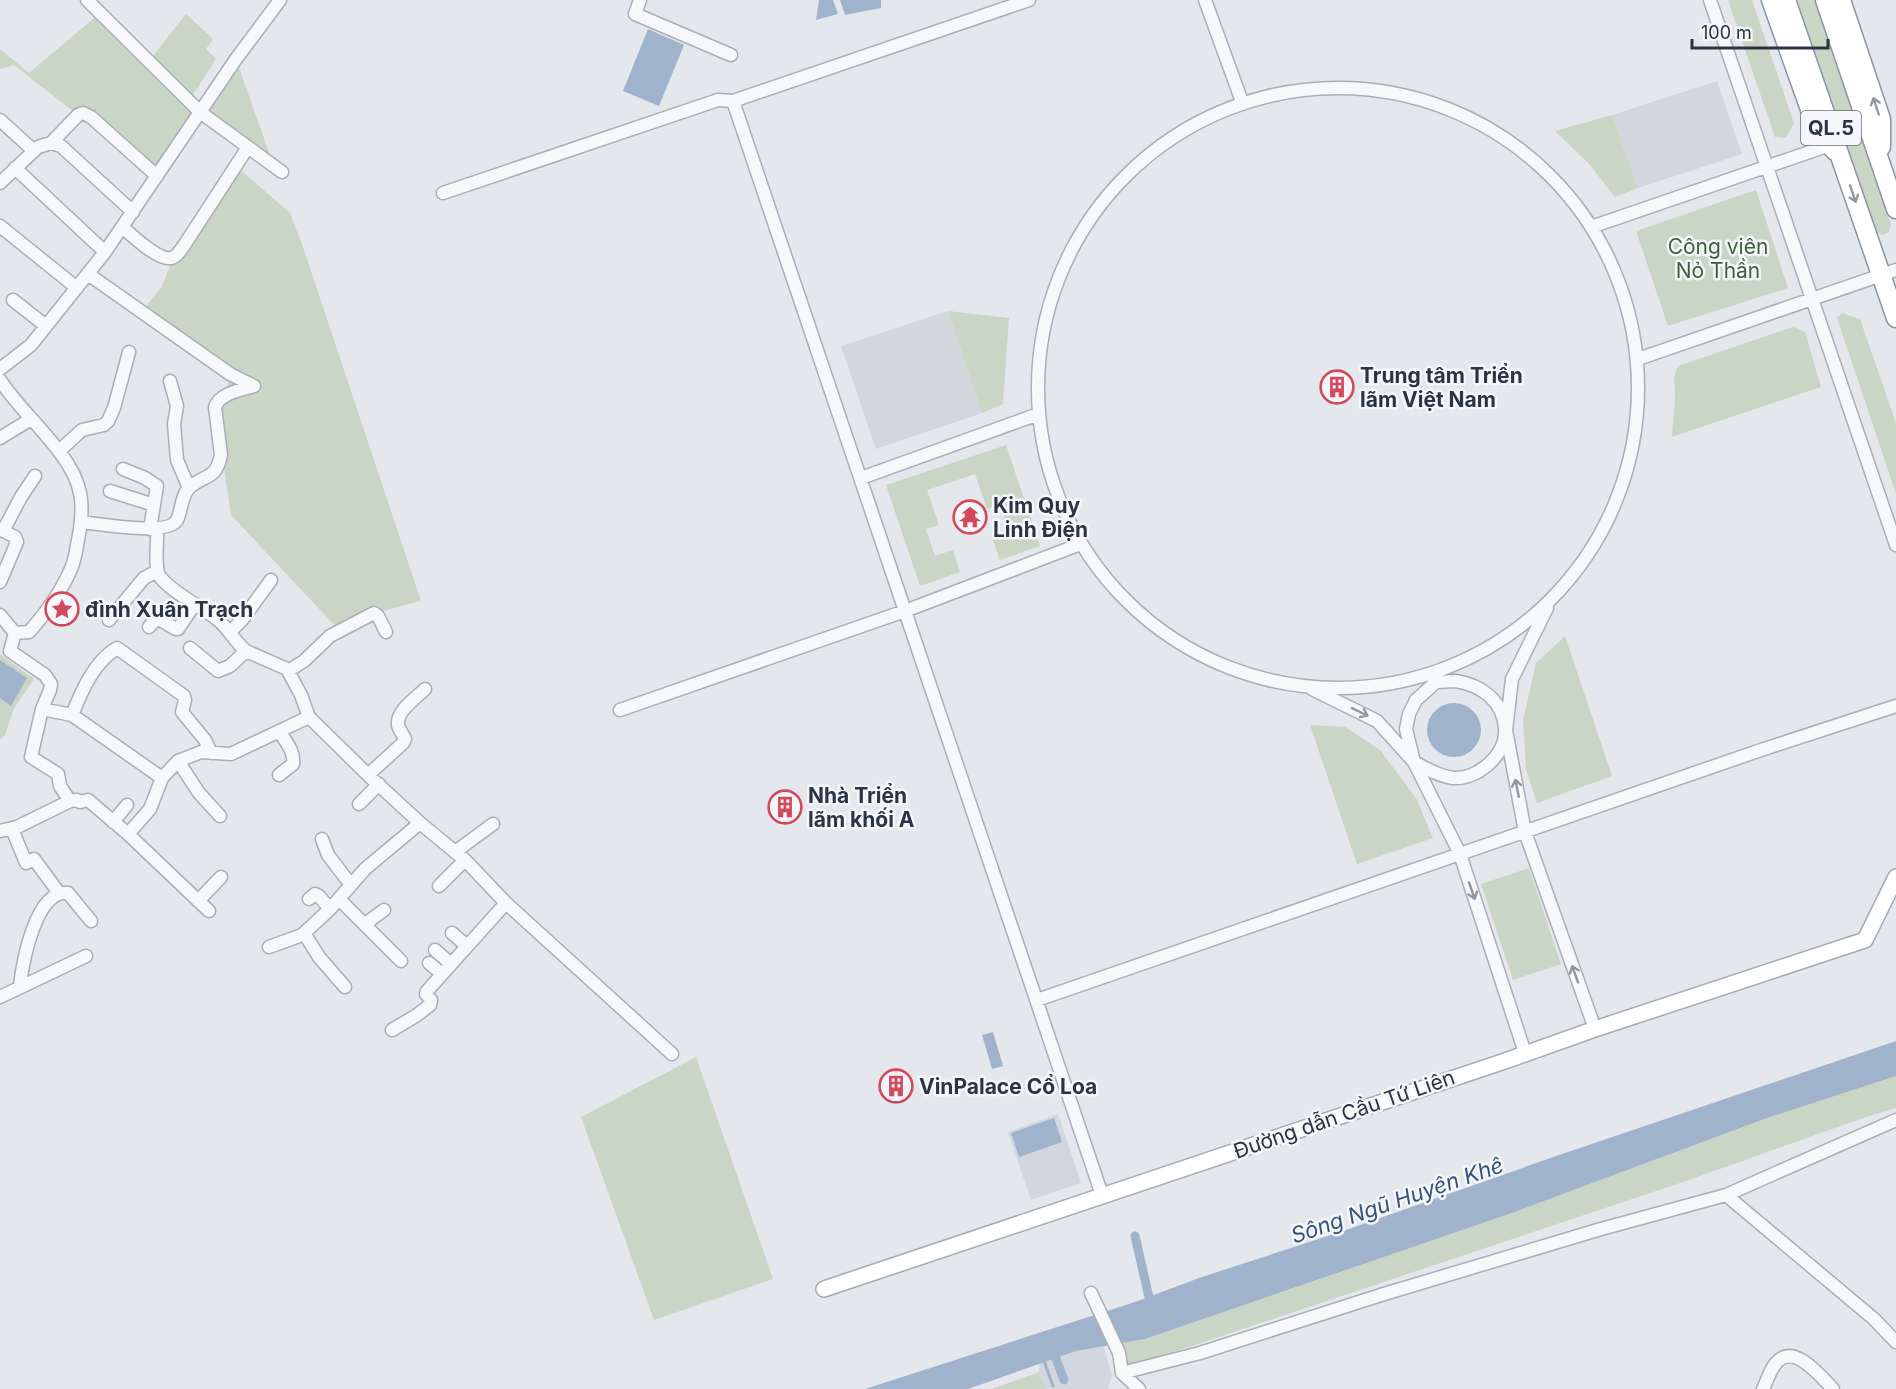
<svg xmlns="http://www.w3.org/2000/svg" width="1896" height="1389" font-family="Inter,sans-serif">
	<rect width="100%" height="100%" fill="#e4e7ec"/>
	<path fill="#d2d6de" d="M1717 81 1742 154 1638 188 1612 115Z
		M948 311 982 413 876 449 841 346Z
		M1058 1114 1081 1183 1031 1200 1008 1132Z
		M1104 1346 1112 1376 1108 1389H1046L1039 1372V1364L1076 1351Z"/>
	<path fill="#c9d6c5" d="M1728 0H1752L1794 123 1786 138 1775 137Z
		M1793 0H1817L1891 224 1889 232 1882 235 1878 233 1875 229Z
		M100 13 149 61 186 14 213 39 206 49 216 59 189 101 200 111 236 59 272 161 200 112 157 176 91 117 78 115 14 65 0 69V49L29 73Z
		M1612 115 1638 188 1615 197 1589 164 1555 131Z
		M236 166 290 213 304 250 421 601 374 613 339 630 231 515 215 407 225 395 231 374 141 312 161 288 174 257Z
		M1756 190 1788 288 1668 326 1636 231Z
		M948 311 1009 318 1003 404 982 413Z
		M1842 313 1860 319 1896 423V494L1837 318Z
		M1793 327 1805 332 1821 387 1672 437 1675 397 1674 377 1678 366Z
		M1006 445 1040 546 1000 560 992 537 1009 531 1000 505 987 509 975 474 927 490 939 525 926 529 935 556 953 550 960 572 920 586 886 485Z
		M1565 636 1612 776 1537 803 1526 769 1523 721 1536 663Z
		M0 654 34 679 14 708 5 735 0 740Z
		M1310 725 1345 727 1380 750 1416 798 1433 838 1357 864Z
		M1529 868 1561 964 1513 980 1481 884Z
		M696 1057 773 1279 654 1320 581 1117Z
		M1896 1076V1108L1866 1117 1683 1182 1126 1368 1121 1343 1145 1339 1512 1213 1767 1118Z
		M1039 1372 1046 1389H992Z"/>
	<path fill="#9fb4cc" d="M819 0H833L838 14 816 20Z
		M840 0H881V8L845 15Z
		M648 29 684 45 659 106 623 91Z
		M0 660 27 678 11 706 0 698Z
		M1427 730a27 27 0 1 1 54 0a27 27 0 1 1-54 0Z
		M993 1032 1003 1066 992 1069 982 1035Z
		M1896 1041V1076L1767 1118 1512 1213 1145 1339 1076 1351 968 1389H865L1135 1302 1199 1278 1346 1230 1562 1154Z
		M1054 1118 1062 1142 1019 1157 1011 1133Z"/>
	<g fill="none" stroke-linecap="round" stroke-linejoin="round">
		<path stroke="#9fb4cc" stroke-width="3" d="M1043 1358 1053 1386"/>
		<path stroke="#9fb4cc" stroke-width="9" d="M1135 1236 1151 1306
			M1052 1348 1064 1380"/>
		<defs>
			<path id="minor" d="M87 0 200 112 282 172
				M640 0 635 14 731 55
				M1205 0 1241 99
				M1710 0 1896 545
				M1038 388a300 300 0 1 1 600 0a300 300 0 1 1-600 0Z
				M733 101 1102 1195
				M0 120 34 151
				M51 143 78 115 83 113 91 117 157 176
				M15 168 105 252
				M0 183 38 147 51 143 61 146 133 212
				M443 193 718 100 733 101 1029 0
				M0 226 77 288
				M1594 226 1830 145
				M122 227C132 235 158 261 171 258 177 257 182 248 185 244L248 147
				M88 274 230 374 254 386
				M13 300 46 326
				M1638 359 1896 270
				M0 369 31 345 105 252 236 59 280 0
				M0 380C18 407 42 428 61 454 83 483 85 505 78 540 76 550 75 562 70 571 60 594 45 614 29 632L15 633
				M170 381 177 406 174 424 177 460 189 488
				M0 438 31 419
				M59 451 82 430 104 425 108 421 114 408 129 352
				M123 469 145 478 157 486 150 529
				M861 478 1033 416
				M110 491 154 505
				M82 522C99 524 169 536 177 520 182 510 181 494 191 486 207 474 216 479 221 455L215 407C220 393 241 390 254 386
				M0 529 15 537 17 542 0 582
				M157 529C158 542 154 565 159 575 166 589 205 609 218 620 229 629 235 642 246 651L287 669 301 695 309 717 368 775 420 823 465 860 506 903 672 1054
				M3 531 21 497 35 476
				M1547 608 1512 679 1506 730 1525 832 1595 1029
				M0 615 15 633
				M109 620 144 578 157 571
				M149 627 157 618 176 629H178L195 604
				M230 632 242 620 271 580
				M15 633 10 651 45 675 51 684 50 690 42 709 31 757 58 774 60 786 70 801
				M190 648 218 671 230 666 246 651
				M288 671 304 661 330 636 374 613 378 616 386 632
				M1456 681C1481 685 1504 701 1505 729 1507 755 1477 780 1453 778 1439 776 1427 769 1414 762L1406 729 1409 714 1416 700 1436 682Z
				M1312 689 1377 721 1414 762 1460 854 1525 1053
				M42 709 72 715 162 778
				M620 710 905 611 1078 545
				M72 715C82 690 94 662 117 648L184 696 185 700 182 712 205 740 211 753
				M178 761 199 793 220 816
				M279 775 293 764C295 752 286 742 279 731
				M368 775 403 743 405 739C403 734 399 730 398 725 396 711 416 698 425 689
				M359 804 379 784
				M113 822 127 805
				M12 829 26 863 34 859 59 893
				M0 831 17 827 70 801 77 800 80 802 88 800 128 834 209 911
				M128 834 150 809 162 778 178 761 201 752 231 754 309 717
				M322 839 328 855 351 885
				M455 852 493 824
				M439 886 465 860
				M309 899 315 894 319 896 330 909
				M339 899 401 961
				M198 901 221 877
				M365 924 384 910
				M304 933 319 957 345 987
				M452 933 467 946
				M269 947 302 935 330 909 365 869 420 823
				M435 950 451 964
				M429 963 442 974
				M20 987C22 963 36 889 68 893L91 921
				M0 997 86 956
				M1037 1000 1761 750 1896 706
				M392 1030 417 1015 430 1005 431 1000 426 994 427 991 506 903
				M1726 1195 1874 1319 1896 1342
				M1091 1293 1119 1353 1122 1373 1139 1389
				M1122 1373 1200 1353 1384 1294 1601 1229 1726 1195 1896 1120
				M1763 1389C1767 1381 1770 1370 1776 1363 1794 1342 1820 1376 1833 1389"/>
			<path id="major" d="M824 1289 1502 1062 1595 1029 1865 940 1896 877"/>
			<path id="highway" d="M1771 0 1818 132 1835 151
				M1786 0 1896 318
				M1825 0 1896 209
				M1841 0 1881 119V147"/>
		</defs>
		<use href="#minor" stroke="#a9aeb7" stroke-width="15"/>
		<use href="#major" stroke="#a3abb8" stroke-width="18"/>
		<use href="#highway" stroke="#8b94a3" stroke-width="21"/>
		<use href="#minor" stroke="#f7f8fa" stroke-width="12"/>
		<use href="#major" stroke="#fff" stroke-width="15"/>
		<use href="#highway" stroke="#fff" stroke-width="18"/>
	</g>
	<defs><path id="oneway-shaft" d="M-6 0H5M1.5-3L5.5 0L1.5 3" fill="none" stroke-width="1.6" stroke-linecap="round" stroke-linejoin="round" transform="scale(1.5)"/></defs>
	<g stroke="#959aa2">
		<use href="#oneway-shaft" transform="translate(1876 106) rotate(-108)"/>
		<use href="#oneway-shaft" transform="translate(1853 194) rotate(71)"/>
	</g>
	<g stroke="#9196a0">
		<use href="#oneway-shaft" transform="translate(1360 712) rotate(26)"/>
		<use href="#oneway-shaft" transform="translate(1517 788) rotate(-101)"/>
		<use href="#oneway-shaft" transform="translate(1472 891) rotate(71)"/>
		<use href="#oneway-shaft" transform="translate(1575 974) rotate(-110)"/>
	</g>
	<defs>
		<symbol id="building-ring" viewBox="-11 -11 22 22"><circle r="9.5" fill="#f4f6f9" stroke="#d1495b" stroke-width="1.5"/><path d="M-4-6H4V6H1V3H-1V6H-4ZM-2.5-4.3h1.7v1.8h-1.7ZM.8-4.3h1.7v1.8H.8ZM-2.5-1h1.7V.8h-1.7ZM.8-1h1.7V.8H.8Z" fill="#d1495b"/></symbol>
		<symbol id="temple-ring" viewBox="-11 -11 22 22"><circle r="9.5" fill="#f4f6f9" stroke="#d1495b" stroke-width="1.5"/><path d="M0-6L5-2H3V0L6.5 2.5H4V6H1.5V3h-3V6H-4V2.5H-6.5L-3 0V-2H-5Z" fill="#d1495b"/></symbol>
		<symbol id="sight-ring" viewBox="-11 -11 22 22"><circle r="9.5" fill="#f4f6f9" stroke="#d1495b" stroke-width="1.5"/><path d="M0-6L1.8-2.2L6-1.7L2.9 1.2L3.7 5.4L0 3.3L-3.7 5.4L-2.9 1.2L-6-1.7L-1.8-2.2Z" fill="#d1495b"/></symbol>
	</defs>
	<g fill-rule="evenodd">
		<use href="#building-ring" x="1318" y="368" width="38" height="38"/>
		<use href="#temple-ring" x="951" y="498" width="38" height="38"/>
		<use href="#sight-ring" x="43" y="590" width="38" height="38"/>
		<use href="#building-ring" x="766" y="788" width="38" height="38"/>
		<use href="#building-ring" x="877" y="1067" width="38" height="38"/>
	</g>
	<g text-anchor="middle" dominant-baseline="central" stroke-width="5" stroke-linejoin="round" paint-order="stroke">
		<rect fill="#f4f6f9" stroke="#676e7b" stroke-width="1.5" x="1801" y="111" width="60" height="34" rx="4.5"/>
		<g font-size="20" font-weight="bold" fill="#2b3445">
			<text x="1831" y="128">QL.5</text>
		</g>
		<g font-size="21" fill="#3f6138" stroke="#f4f6f9">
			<text x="1718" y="246">Công viên<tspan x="1718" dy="24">Nỏ Thần</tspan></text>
		</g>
		<g font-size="21" font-weight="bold" fill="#2b3445" stroke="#f4f6f9" text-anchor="start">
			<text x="1360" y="375">Trung tâm Triển<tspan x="1360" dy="24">lãm Việt Nam</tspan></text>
			<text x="993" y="505">Kim Quy<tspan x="993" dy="24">Linh Điện</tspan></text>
			<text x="85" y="609">đình Xuân Trạch</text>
			<text x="808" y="795">Nhà Triển<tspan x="808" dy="24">lãm khối A</tspan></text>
			<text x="919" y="1086">VinPalace Cổ Loa</text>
		</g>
		<g font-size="21" fill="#2b3445" stroke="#f4f6f9">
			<text transform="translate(1344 1114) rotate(-19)">Đường dẫn Cầu Tứ Liên</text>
		</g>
		<g font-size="22" font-style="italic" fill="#34527a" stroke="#f4f6f9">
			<text transform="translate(1397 1200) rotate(-19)">Sông Ngũ Huyện Khê</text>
		</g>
	</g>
	<path d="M1692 39v9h136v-9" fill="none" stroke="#2b3445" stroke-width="3"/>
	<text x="1701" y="39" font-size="18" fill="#2b3445" stroke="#f4f6f9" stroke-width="4.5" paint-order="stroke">100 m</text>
</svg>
